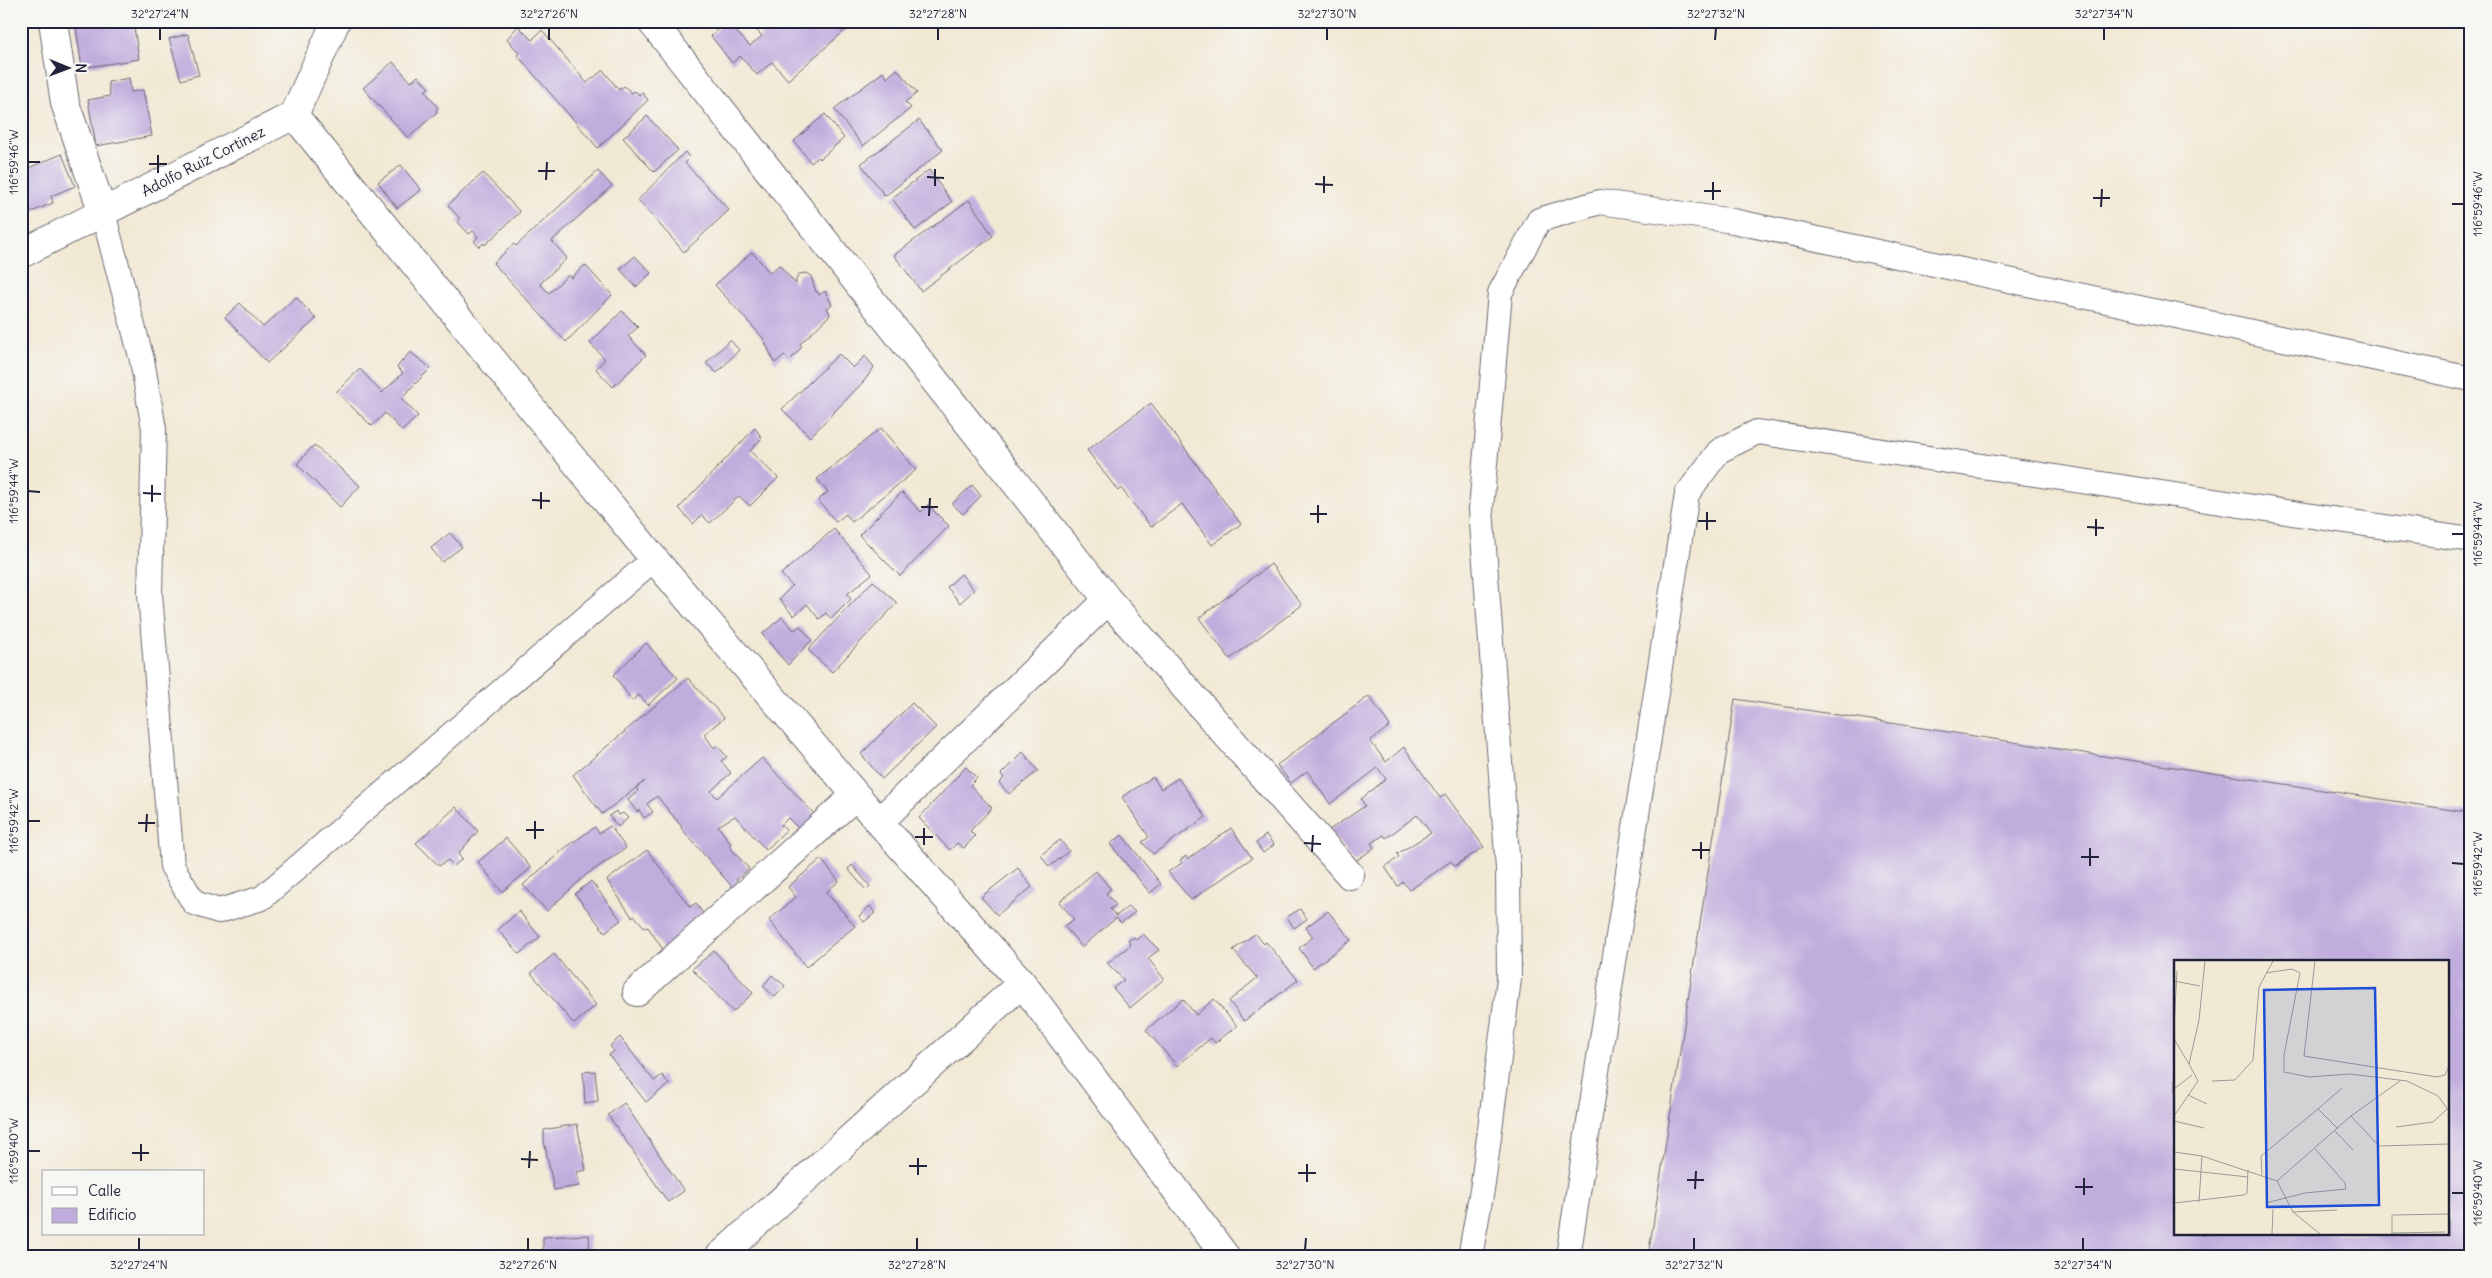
<svg xmlns="http://www.w3.org/2000/svg" width="2492" height="1278" font-family="Delius,sans-serif">
	<rect width="100%" height="100%" fill="#f6f6f2"/>
	<filter id="ink" filterUnits="userSpaceOnUse"><feTurbulence type="fractalNoise" baseFrequency=".02" numOctaves="2"/><feDisplacementMap in="SourceGraphic" scale="10" xChannelSelector="R" yChannelSelector="G"/><feConvolveMatrix kernelMatrix="1 2 1 2 8 2 1 2 1" color-interpolation-filters="sRGB"/></filter>
	<filter id="wash" filterUnits="userSpaceOnUse"><feTurbulence type="fractalNoise" baseFrequency=".0096" numOctaves="4" result="noise"/><feDisplacementMap in="SourceGraphic" scale="20" xChannelSelector="R" yChannelSelector="G"/><feGaussianBlur stdDeviation="1.12" result="paint"/><feColorMatrix in="noise" values="0 0 0 0 0 0 0 0 0 0 0 0 0 0 0 0 0 1.4 0 .05"/><feComposite in="paint" operator="in"/></filter>
	<g filter="url(#wash)">
		<rect width="100%" height="100%" fill="#f2e9d5"/>
		<g id="blocks">
			<path fill="#c0acdd" fill-rule="evenodd" d="M75 21H133L139 59 82 68Z
				M726 21 750 46 762 36 748 21H856L788 80 772 62 757 75 740 56 732 63 711 36Z
				M518 26 532 40 542 30 587 83 603 70 619 90 624 86 632 93 635 91 639 95 642 92 648 100 598 148 517 55 519 53 507 39Z
				M188 34 199 75 181 80 169 39Z
				M393 62 411 82 418 76 429 88 425 91 438 108 436 110 437 112 408 138 363 88Z
				M897 69 917 93 905 102 911 108 863 146 834 109 883 72 887 78Z
				M129 78 131 92 143 90 152 136 96 146 88 100 110 96 108 82Z
				M825 114 844 138 820 159 818 157 811 163 794 141Z
				M647 116 678 150 654 172 623 138Z
				M919 120 943 150 885 196 861 164Z
				M685 152 690 158 685 163 729 210 684 252 638 200Z
				M62 154 75 186 51 196 53 203 22 216 21 178 28 175 26 169Z
				M401 165 421 190 397 208 378 182Z
				M929 170 952 202 915 230 892 198Z
				M598 171 612 186 552 241 567 258 540 284 549 293 568 275 571 278 585 265 612 295 566 342 493 263 514 244 516 246Z
				M483 173 520 212 485 245 484 243 479 247 474 241 478 237 473 231 469 234 457 221 460 219 448 205Z
				M969 200 993 236 921 291 894 255Z
				M752 252 770 273 779 265 796 284V280L799 274 806 273 811 276 816 292 817 291 819 295 825 291 832 305 827 308 830 315 800 344 802 347 790 360 784 355 775 363 763 338 715 285Z
				M635 256 651 273 636 287 620 269Z
				M296 297 316 319 267 363 225 317 240 303 263 327Z
				M622 311 638 327 628 336 646 355 613 387 596 369 605 359 590 343Z
				M730 340 739 350 717 373 706 363Z
				M410 352 431 368 401 398 418 416 402 431 385 413 372 426 336 392 360 369 382 393 403 373 397 367Z
				M839 354 853 368 865 356 874 367 865 380 810 437 782 409Z
				M1151 403 1241 524 1212 545 1182 504 1151 527 1121 488 1118 491 1087 450Z
				M755 428 762 438 750 451 778 478 750 506 739 496 710 523 702 515 693 524 679 508Z
				M881 428 916 470 852 522 846 514 836 522 818 500 828 492 817 479Z
				M314 445 360 486 340 507 297 464Z
				M972 485 981 496 963 514 952 504Z
				M902 492 921 512 928 505 949 526 900 576 859 535Z
				M834 529 872 574 847 594 851 599 831 619 826 613 819 619 807 604 794 616 779 599 792 586 781 574Z
				M450 533 462 547 442 562 431 548Z
				M1271 564 1302 605 1230 659 1199 618Z
				M961 574 974 590 960 603 947 587Z
				M873 581 897 603 832 672 808 650Z
				M782 617 794 630 800 626 812 640 788 665 762 634Z
				M646 643 678 678 648 705 639 695 632 701 614 675Z
				M688 678 724 718 704 734 714 748 717 745 727 757 721 761 731 773 711 791 717 798 762 758 818 818 802 832 788 818 781 825 786 830 766 850 735 816 718 826 731 844 729 846 749 869 736 880 740 884 734 889 681 828 682 827 657 796 647 804 653 812 644 818 639 810 637 812 628 800 638 791 636 788 645 781 602 814 573 775Z
				M1369 696 1390 726 1370 741 1386 762 1404 747 1440 798 1445 794 1484 847 1455 866 1451 861 1410 890 1403 882 1398 886 1385 867 1399 857 1397 854 1431 833 1417 815 1386 838 1384 835 1371 843 1374 848 1354 862 1329 830 1365 806 1361 799 1386 779 1378 768 1330 804 1307 771 1291 783 1277 765Z
				M1735 699 2471 813V1257H1648ZM2176 962H2448V1234H2176Z
				M912 703 936 727 882 779 861 754Z
				M1023 752 1038 771 1009 794 999 783 1004 778 1001 774Z
				M966 767 977 778 970 785 992 808 970 831 975 836 964 848 957 843 950 850 919 818Z
				M1153 777 1161 789 1178 778 1206 817 1153 854 1142 842 1149 837 1122 797Z
				M456 807 478 831 458 854 462 859 454 866 448 860 439 866 416 843Z
				M616 811 619 815 623 813 628 818 618 827 609 816Z
				M610 826 626 848 586 875 547 911 523 885 565 848 595 827 599 833Z
				M1231 828 1252 858 1191 900 1168 872 1182 863 1180 860 1186 856 1188 859Z
				M1122 835 1161 884 1150 893 1110 844Z
				M1266 835 1274 845 1263 853 1256 843Z
				M506 838 531 868 502 892 478 862Z
				M1060 840 1069 851 1049 867 1041 855Z
				M647 850 690 907 696 903 704 915 664 951 648 927 645 928 634 915 632 917 607 880Z
				M821 859 839 881 826 892 855 926 806 967 769 920 796 897 788 887Z
				M852 865 870 886 866 890 848 869Z
				M1018 868 1032 887 997 915 981 897Z
				M1096 871 1111 889 1106 893 1116 905 1110 909 1116 916 1129 906 1135 912 1121 923 1116 918 1082 947 1064 926 1074 919 1059 902Z
				M591 881 621 920 605 932 575 894Z
				M870 906 875 913 864 922 859 916Z
				M1300 909 1307 919 1294 928 1287 917Z
				M519 911 540 937 519 954 498 930Z
				M1328 911 1351 940 1313 968 1299 948 1313 937 1306 927Z
				M1143 934 1159 950 1148 958 1164 979 1130 1008 1113 988 1124 980 1107 963 1131 945 1128 941 1134 937 1136 940Z
				M1255 934 1264 944 1266 942 1298 980 1244 1021 1229 1001 1257 978 1233 950Z
				M714 951 753 993 733 1012 692 969Z
				M554 954 596 1005 574 1024 531 973Z
				M772 975 785 986 775 997 763 986Z
				M1183 999 1196 1015 1214 999 1237 1026 1215 1043 1211 1038 1177 1066 1146 1030Z
				M620 1037 654 1081 662 1075 669 1084 646 1102 609 1055 614 1051 610 1046Z
				M595 1071 598 1101 585 1103 583 1072Z
				M624 1103 684 1191 668 1202 608 1115Z
				M577 1124 586 1170 577 1172 579 1186 554 1190 544 1141V1130Z
				M589 1235 590 1257H543V1237Z"/>
		</g>
	</g>
	<g filter="url(#ink)">
		<use href="#blocks" fill-opacity="0" stroke="#6b6871" stroke-width="1"/>
		<g fill="none" stroke-linecap="round" stroke-linejoin="round">
			<defs>
				<path id="lane" d="M103 213 142 360 154 429 150 593 172 866 194 903 219 911 262 898 654 559
					M1470 1257 1483 1184 1509 979 1508 868 1481 509 1500 293 1539 220 1600 202 1733 221 2471 379
					M1568 1257 1687 494 1719 451 1757 432 2471 540"/>
				<path id="street" d="M53 21 65 103 103 213
					M651 21 1108 600 879 822
					M294 115 654 559 879 822 1022 983 1226 1257
					M1108 600 1350 875
					M637 992 856 795
					M719 1257 1022 983"/>
				<path id="secondary" d="M21 254 294 115 336 21"/>
			</defs>
			<use href="#lane" stroke="#6b6871" stroke-width="26"/>
			<use href="#street" stroke="#6b6871" stroke-width="30"/>
			<use href="#secondary" stroke="#6b6871" stroke-width="30"/>
			<use href="#lane" stroke="#fff" stroke-width="24"/>
			<use href="#street" stroke="#fff" stroke-width="28"/>
			<use href="#secondary" stroke="#fff" stroke-width="28"/>
		</g>
	</g>
	<path fill="none" stroke="#22223b" stroke-width="2" d="M160 40V28M549 40V28M938 40V28M1327 40V28M1715 40 1716 28M2104 40V28M28 162H40M149 164H167M538 171H555M158 173V155M927 177 944 178M546 180 547 162M1315 184 1333 185M935 186V169M1704 191H1721M1324 193V176M2093 198H2110M1713 200V182M2452 204H2464M2101 207 2102 189M28 491 40 492M143 493 161 494M532 500 550 501M152 502V485M921 507H938M541 509V492M1310 514H1327M929 516 930 498M1698 521H1716M1318 523V505M2087 527 2104 528M1707 530V512M2452 534H2464M2096 536V519M28 821H40M138 823H155M526 830H544M146 832 147 814M915 837H933M535 839V821M1304 843 1321 844M924 845V828M1692 850H1710M1312 852 1313 835M2081 857H2099M1701 859V842M2452 863 2464 864M2090 866V848M28 1151H40M132 1153H149M521 1159 538 1160M141 1161V1144M909 1166H927M529 1168 530 1151M1298 1173H1316M918 1175V1158M1687 1180H1704M1307 1182V1164M2075 1187H2093M1695 1189 1696 1171M2452 1193H2464M2084 1195V1178M139 1250V1238M528 1250V1238M917 1250V1238M1305 1250 1306 1238M1694 1250V1238M2083 1250V1238"/>
	<g text-anchor="middle" dominant-baseline="central" stroke-width="4" stroke-linejoin="round" paint-order="stroke">
		<g font-size="15" fill="#22223b" stroke="#f6f6f2">
			<text transform="translate(203 161) rotate(-27)">Adolfo Ruiz Cortinez</text>
		</g>
	</g>
	<g transform="translate(2174 960)">
		<rect width="275" height="275" fill="#f2e9d5"/>
		<path fill="none" stroke="#9f9997" stroke-width="1" d="M141 1 130 96 263 117 271 115 275 106M92 13 118 9 126 13 110 95V112L135 117 176 114 233 121 264 136 275 151M0 21 26 26M0 67 3 11M0 79 15 104M38 121 61 120 79 100 85 27 99 1M0 129 18 115M14 135 33 144M144 149 168 128M0 156 24 121 15 104 25 60 31 1M177 156 205 186 275 184M0 161 30 168M222 167 259 162 273 149M161 171 179 190M0 192 28 196 103 221 119 252 146 274M0 209 74 217M88 215 87 196 144 149 164 169M103 221 177 156 226 121M25 242 28 196M0 243 70 235 73 233 74 210M92 243 131 233 172 229 171 223 141 189M119 252 163 250M218 273 271 272M98 274 99 249M218 274V255L275 254"/>
		<path fill="#1d4ed8" fill-opacity="0.15" stroke="#1d4ed8" stroke-width="2.5" d="M201 28 205 245 93 247 90 30Z"/>
		<rect width="275" height="275" fill="none" stroke="#22223b" stroke-width="2.5"/>
	</g>
	<rect width="2492" height="1278" fill="none" stroke="#f6f6f2" stroke-width="55"/>
	<rect x="42" y="1170" width="162" height="65" fill="#f6f6f2" stroke="#a1a1a9"/>
	<rect x="52" y="1187" width="25" height="8" fill="#ffffff" stroke="#a1a1a9"/>
	<text x="88" y="1196" font-size="15" fill="#22223b">Calle</text>
	<rect x="52" y="1208" width="25" height="15" fill="#c0acdd" stroke="#a1a1a9"/>
	<text x="88" y="1220" font-size="15" fill="#22223b">Edificio</text>
	<g transform="translate(68 68) rotate(91)" stroke="#f6f6f2" stroke-width="4" paint-order="stroke">
	<path d="M0-4L9 19L0 12L-9 19Z" fill="#22223b"/>
	<text y="-8" font-size="14" font-weight="bold" text-anchor="middle" fill="#22223b">N</text>
	</g>
	<rect x="28" y="28" width="2436" height="1222" fill="none" stroke="#22223b" stroke-width="2"/>
	<g font-size="12" text-anchor="middle" fill="#22223b">
		<text x="160" y="18">32°27'24"N</text>
		<text x="549" y="18">32°27'26"N</text>
		<text x="938" y="18">32°27'28"N</text>
		<text x="1327" y="18">32°27'30"N</text>
		<text x="1716" y="18">32°27'32"N</text>
		<text x="2104" y="18">32°27'34"N</text>
		<text transform="translate(14 162) rotate(-90)" y="4">116°59'46"W</text>
		<text transform="translate(2478 204) rotate(-90)" y="4">116°59'46"W</text>
		<text transform="translate(14 491) rotate(-90)" y="4">116°59'44"W</text>
		<text transform="translate(2478 534) rotate(-90)" y="4">116°59'44"W</text>
		<text transform="translate(14 821) rotate(-90)" y="4">116°59'42"W</text>
		<text transform="translate(2478 864) rotate(-90)" y="4">116°59'42"W</text>
		<text transform="translate(14 1151) rotate(-90)" y="4">116°59'40"W</text>
		<text transform="translate(2478 1193) rotate(-90)" y="4">116°59'40"W</text>
		<text x="139" y="1269">32°27'24"N</text>
		<text x="528" y="1269">32°27'26"N</text>
		<text x="917" y="1269">32°27'28"N</text>
		<text x="1305" y="1269">32°27'30"N</text>
		<text x="1694" y="1269">32°27'32"N</text>
		<text x="2083" y="1269">32°27'34"N</text>
	</g>
</svg>
